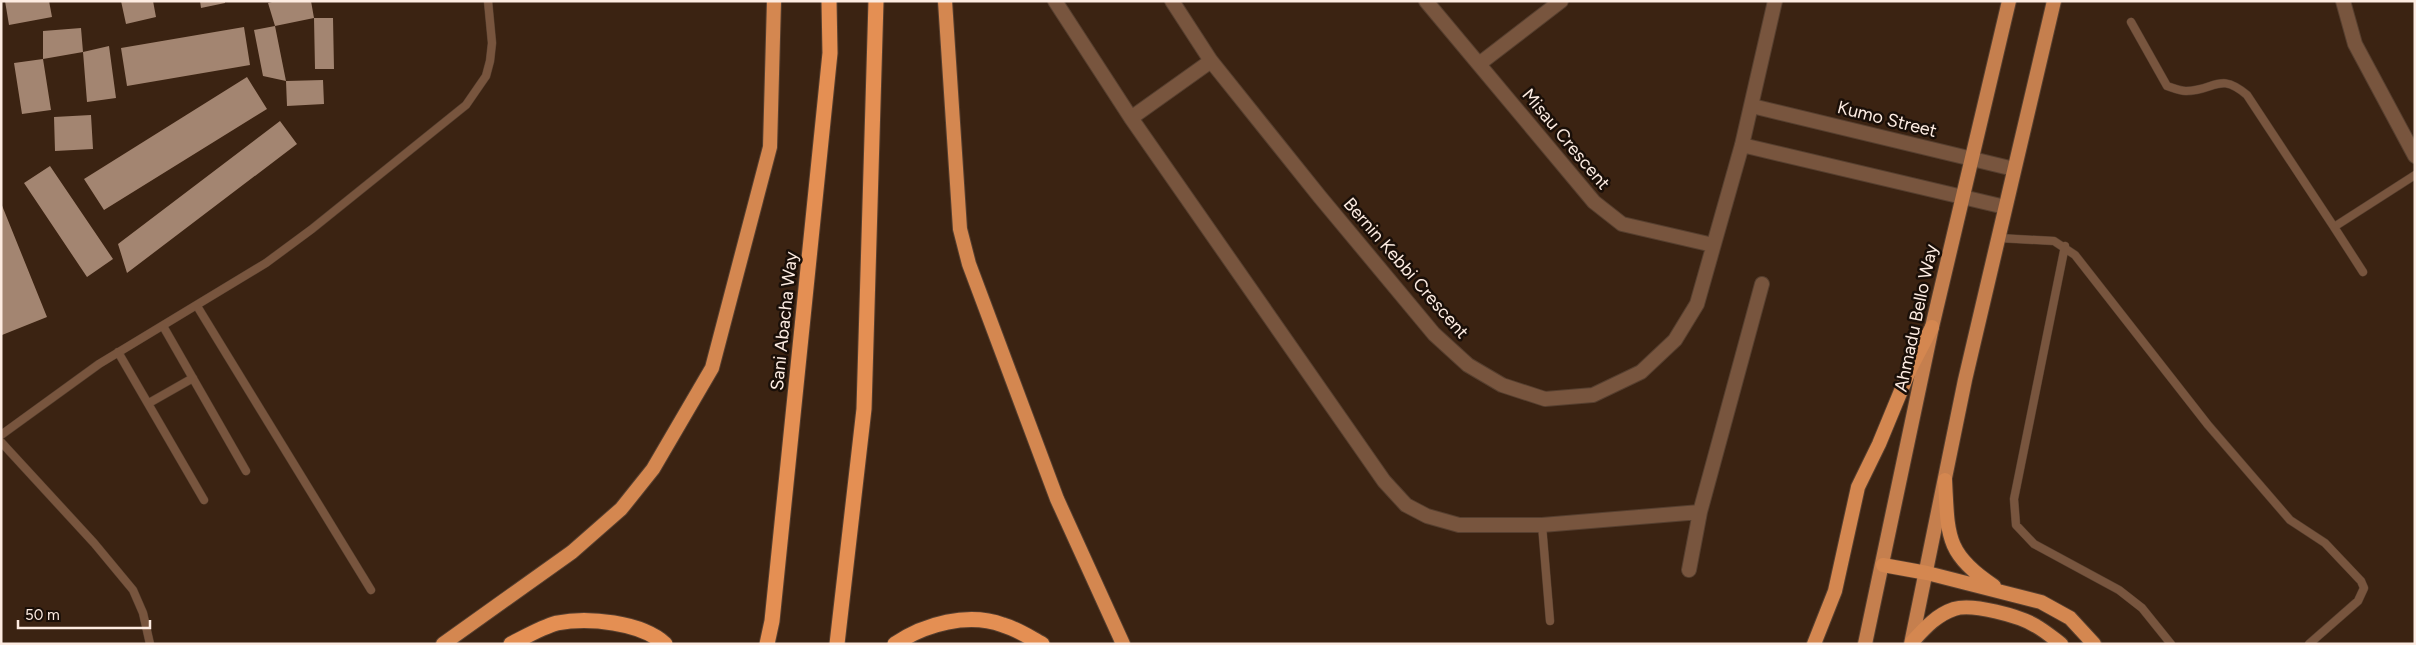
<svg xmlns="http://www.w3.org/2000/svg" width="2416" height="645" font-family="Figtree,sans-serif">
	<rect width="100%" height="100%" fill="#3b2312"/>
	<path fill="#a38571" d="M5 1H49L52 17 9 25Z
		M121 1H153L156 17 126 24Z
		M200 1H225V3L201 8Z
		M276 1H311L314 18 275 26 268 3Z
		M314 18H333L334 69H315Z
		M275 26 286 81 263 76 254 30Z
		M244 27 250 65 127 86 121 48Z
		M81 28 83 52 43 59V31Z
		M109 46 116 98 87 102 83 52Z
		M43 59 51 110 22 114 14 63Z
		M247 77 267 109 104 210 84 179Z
		M323 80 324 104 287 106 286 81Z
		M91 115 93 149 55 151 54 117Z
		M280 121 297 144 127 273 118 244Z
		M50 166 113 259 87 277 24 183Z
		M1 203 47 317 2 335 1 332Z"/>
	<g fill="none" stroke-linecap="round" stroke-linejoin="round">
		<defs>
			<path id="service" d="M2131 22 2167 86C2173 88 2180 91 2186 91 2215 91 2219 71 2247 95L2334 227 2415 175
				M2334 227 2363 272
				M1999 238 2054 241 2075 255 2208 425 2290 520 2325 543 2361 581 2364 588 2358 601 2309 644
				M2065 246 2014 499 2016 525 2034 544 2119 590 2142 608 2171 644
				M197 306 371 590
				M163 326 246 471
				M118 352 204 500
				M149 403 193 378
				M1 435 99 364 266 263 312 229 466 105 486 76 490 61 492 43 488 1
				M1 442 94 543 133 590 143 613 150 644
				M1542 525 1550 621"/>
			<path id="minor" d="M1055 1 1131 118 1384 481 1406 505 1427 516 1459 525H1542L1700 512
				M1172 1 1211 61 1320 197 1434 334 1468 365 1502 385 1545 399 1593 395 1641 372 1675 340 1697 304 1742 145 1775 1
				M1426 1 1594 202 1622 224 1713 245
				M2343 1 2355 44 2415 156
				M1479 64 1561 1
				M1752 106 2014 169
				M1131 118 1211 61
				M1742 145 2005 207
				M1689 570 1700 512 1762 284"/>
			<path id="primary" d="M1865 644 1932 327 2009 1
				M1911 644 1965 380 2054 1"/>
			<path id="trunk" d="M945 1 960 229 969 264 1057 499 1123 644
				M1945 480C1948 535 1945 554 1994 586
				M1883 565 1927 573 2041 602 2070 618 2094 644
				M1912 642C1924 629 1936 615 1954 609 1972 603 2020 616 2036 626 2045 631 2053 638 2061 644
				M443 644 572 552 621 509 653 469 712 368 770 147 774 1
				M1814 644 1835 591 1858 487 1879 444 1910 369 1932 327"/>
			<path id="motorway" d="M511 644C525 637 542 627 557 623 588 617 641 622 665 644
				M767 644 772 621 830 53 829 1
				M837 644 864 409 876 1
				M895 644C925 624 968 612 1003 625 1017 629 1029 637 1042 644"/>
		</defs>
		<use href="#service" stroke="#563f2f" stroke-width="9"/>
		<use href="#minor" stroke="#563f2f" stroke-width="16"/>
		<use href="#primary" stroke="#563f2f" stroke-width="16"/>
		<use href="#trunk" stroke="#563f2f" stroke-width="16"/>
		<use href="#motorway" stroke="#563f2f" stroke-width="17"/>
		<use href="#service" stroke="#78553e" stroke-width="8"/>
		<use href="#minor" stroke="#78553e" stroke-width="14"/>
		<use href="#primary" stroke="#c57f4e" stroke-width="14"/>
		<use href="#trunk" stroke="#d48750" stroke-width="14"/>
		<use href="#motorway" stroke="#e48f53" stroke-width="15"/>
	</g>
	<g text-anchor="middle" dominant-baseline="central" stroke-width="5" stroke-linejoin="round" paint-order="stroke">
		<g font-size="18" fill="#fdece2" stroke="#1a0f08">
			<text transform="translate(1887 119) rotate(14)">Kumo Street</text>
			<text transform="translate(1566 139) rotate(50)">Misau Crescent</text>
			<text transform="translate(1406 268) rotate(49)">Bernin Kebbi Crescent</text>
			<text transform="translate(1916 318) rotate(-78)">Ahmadu Bello Way</text>
			<text transform="translate(784 321) rotate(-84)">Sani Abacha Way</text>
		</g>
	</g>
	<rect width="2416" height="645" fill="none" stroke="#fdece2" stroke-width="5"/>
	<path d="M18 620v8h132v-8" fill="none" stroke="#fdece2" stroke-width="2.5"/>
	<text x="25" y="620" font-size="15" fill="#fdece2" stroke="#1a0f08" stroke-width="4" paint-order="stroke">50 m</text>
</svg>
